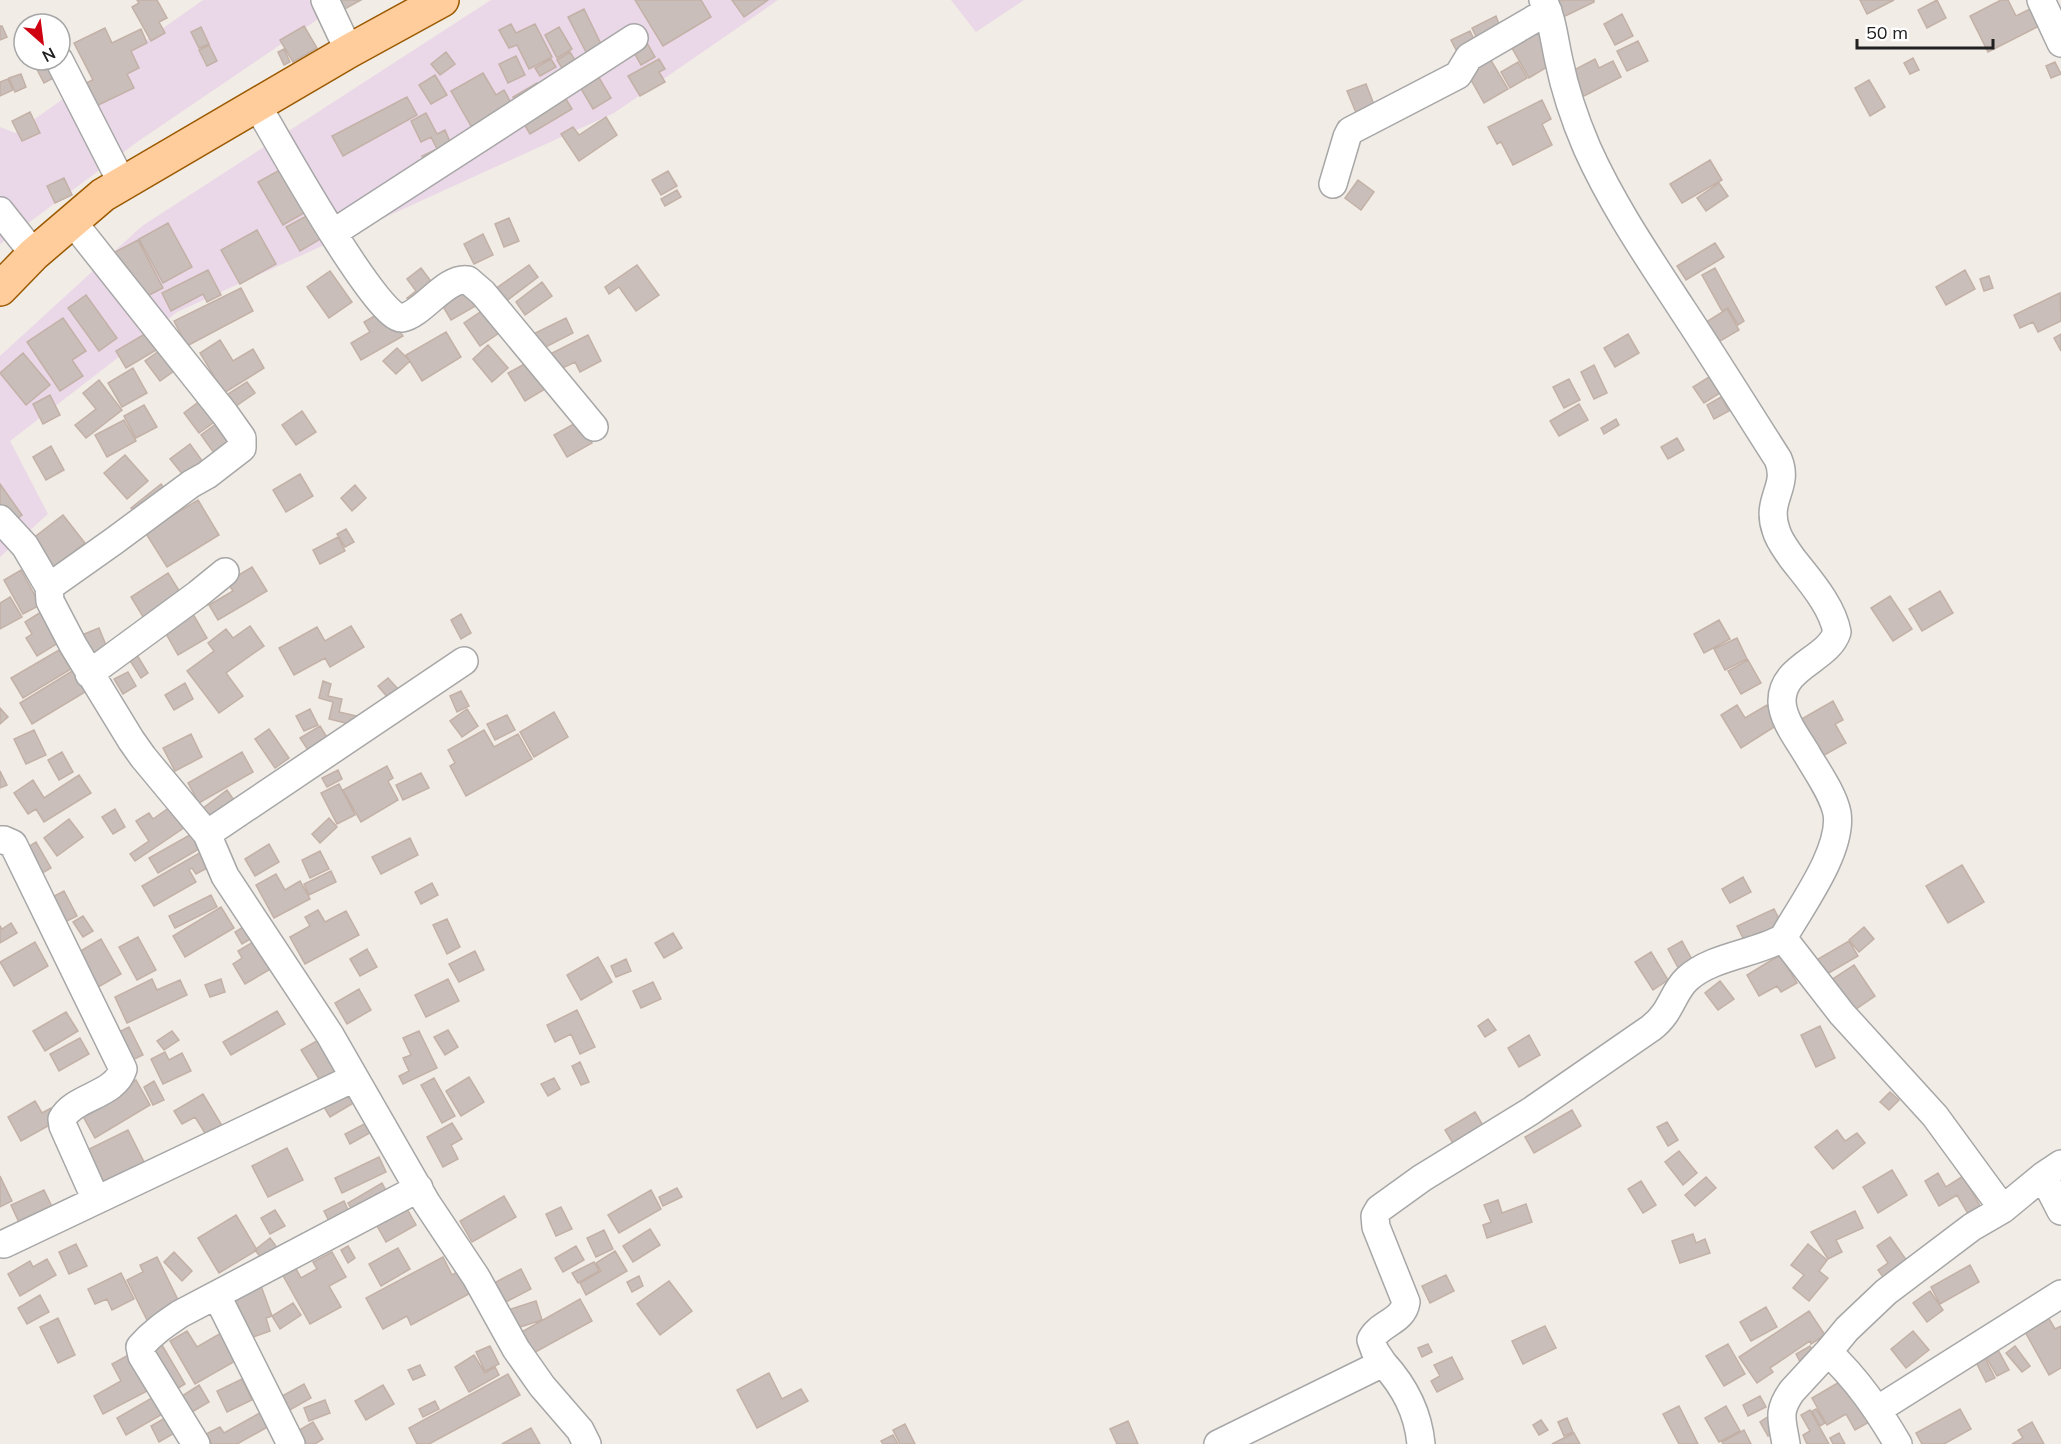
<svg xmlns="http://www.w3.org/2000/svg" width="2061" height="1444" font-family="Mulish,sans-serif">
	<rect width="100%" height="100%" fill="#f1ece6"/>
	<path fill="#ead7e8" d="M203 0H346L140 140 0 244V127L15 133Z
		M491 0H778L614 113 177 312 10 441 48 514 0 557V356L142 226Z
		M951 0H1024L976 32Z"/>
	<path fill="#c9beb9" stroke="#c3b1a7" stroke-width="1.5" d="M137 0H157L167 18 159 22 165 33 151 41 132 7 139 3Z
		M338 0H361L343 10Z
		M635 0H701L711 17 663 46Z
		M732 0H768L744 17Z
		M1546 0H1594V2L1557 20Z
		M1860 0H1894L1867 14Z
		M1937 0 1946 18 1927 28 1918 10Z
		M2001 0H2008L2016 16 2032 8 2041 25 1988 52 1970 16Z
		M584 9 603 48 588 56 568 17Z
		M1525 11 1483 51 1472 28 1496 16 1499 24Z
		M1622 14 1633 36 1615 45 1604 24Z
		M511 24 516 33 535 24 552 57 529 69 517 45 509 48 499 30Z
		M0 26H2L7 37 0 40Z
		M304 26 317 48 293 62 280 40Z
		M201 27 209 44 199 48 191 32Z
		M559 27 572 49 557 58 545 35Z
		M105 28 112 43 141 29 147 43 131 51 139 68 127 74 134 88 88 110 77 87 93 80 74 43Z
		M1545 28 1557 61 1529 78 1512 48Z
		M1470 31 1482 55 1464 65 1451 40Z
		M642 34 655 57 641 65 628 42Z
		M60 39 74 67 44 83 32 60H60Z
		M1638 41 1648 61 1627 71 1617 51Z
		M209 45 217 61 207 66 199 50Z
		M284 49 290 62 284 65 278 52Z
		M446 52 455 64 440 75 431 64Z
		M570 52 581 70 568 78 557 60Z
		M516 56 525 75 508 83 499 64Z
		M1489 57 1508 89 1484 103 1466 71Z
		M1913 58 1919 70 1910 74 1904 63Z
		M551 59 556 67 540 76 535 68Z
		M659 59 665 69 659 72 665 82 640 96 628 76Z
		M1595 59 1599 68 1613 61 1621 77 1584 96 1572 71Z
		M1518 62 1527 78 1510 88 1501 72Z
		M2055 62 2061 74 2051 78 2046 66Z
		M483 73 496 95 504 90 515 110 475 133 451 91Z
		M21 74 26 87 15 92 9 78Z
		M435 75 447 95 431 104 419 85Z
		M598 76 611 98 593 109 580 87Z
		M8 79 13 90 0 96V82Z
		M1869 80 1885 107 1870 116 1855 88Z
		M537 83 544 95 520 109 513 97Z
		M1366 84 1375 107 1357 115 1347 91Z
		M563 94 572 109 530 134 521 119Z
		M407 97 417 115 343 156 332 136Z
		M1542 100 1551 119 1542 124 1552 145 1513 165 1501 142 1497 144 1488 127Z
		M30 112 40 133 22 141 12 121Z
		M426 113 437 134 445 130 454 151 428 169 422 156 437 149 431 137 421 142 411 121Z
		M606 117 617 135 579 161 561 134 573 127 579 135Z
		M1710 160 1722 180 1682 203 1670 184Z
		M287 166 311 209 283 225 258 182Z
		M668 171 677 186 661 195 652 180Z
		M64 178 72 195 55 203 47 186Z
		M1358 180 1374 192 1361 210 1345 198Z
		M1719 183 1728 196 1706 211 1697 198Z
		M677 190 681 197 665 206 661 199Z
		M312 213 327 235 300 251 286 227Z
		M509 218 519 241 504 247 495 224Z
		M168 223 192 267 163 283 139 239Z
		M257 230 276 264 240 284 221 250Z
		M483 234 493 255 474 264 464 244Z
		M138 240 163 288 138 301 113 253Z
		M1715 243 1724 257 1686 280 1677 266Z
		M529 265 538 277 501 305 491 292Z
		M637 265 659 295 636 311 619 287 609 294 605 287Z
		M421 268 439 292 416 309 407 298 416 291 407 279Z
		M1715 268 1744 321 1738 325 1728 308 1722 311 1702 275Z
		M208 270 221 295 207 302 203 294 171 311 162 293Z
		M1965 270 1975 289 1946 305 1936 287Z
		M330 271 352 302 329 318 307 287Z
		M1989 276 1993 288 1984 291 1980 279Z
		M542 282 552 296 525 315 516 302Z
		M469 287 479 304 451 320 441 303Z
		M241 288 253 311 187 346 174 321Z
		M2060 293 2061 321 2038 332 2033 322 2020 328 2014 315Z
		M86 295 117 338 99 351 68 308Z
		M489 306 505 329 480 346 464 323Z
		M1727 309 1739 330 1715 344 1703 324Z
		M385 310 403 336 361 360 351 343 370 332 364 322Z
		M63 318 86 351 72 360 83 376 60 391 27 342Z
		M566 318 573 333 536 352 529 336Z
		M148 332 158 349 126 368 116 351Z
		M446 332 461 357 422 381 406 355Z
		M1628 334 1639 353 1615 367 1604 348Z
		M2061 334V351L2054 338Z
		M588 335 601 361 580 372 575 362 554 372 546 356Z
		M220 340 233 361 253 349 264 368 224 393 200 353Z
		M488 345 508 368 492 382 473 359Z
		M397 348 410 361 396 374 383 361Z
		M159 351 174 371 160 381 145 361Z
		M23 353 50 385 26 405 0 373Z
		M539 356 555 383 525 401 508 373Z
		M1594 365 1607 393 1594 399 1581 372Z
		M133 368 147 393 122 407 108 383Z
		M1709 377 1720 393 1704 403 1693 387Z
		M1569 379 1580 400 1564 408 1553 387Z
		M99 380 122 410 86 438 75 425 96 409 83 393Z
		M247 382 255 393 236 406 228 394Z
		M50 395 60 415 43 424 33 404Z
		M205 397 220 418 199 433 184 413Z
		M1721 397 1729 411 1714 419 1707 405Z
		M1579 404 1588 420 1559 436 1550 421Z
		M144 405 157 427 136 438 124 416Z
		M302 411 316 432 296 445 282 425Z
		M1616 419 1619 425 1604 434 1601 428Z
		M124 420 136 441 107 457 95 435Z
		M220 421 233 439 214 453 201 435Z
		M579 421 592 443 567 457 554 435Z
		M1677 438 1684 450 1668 459 1661 447Z
		M190 444 203 462 184 476 170 459Z
		M51 446 64 470 46 480 33 457Z
		M125 455 148 481 127 499 104 473Z
		M300 474 313 496 286 512 273 490Z
		M0 484 22 515 11 523 0 508Z
		M161 484 169 494 139 517 131 508Z
		M355 485 366 498 352 511 341 498Z
		M198 500 219 535 167 567 145 532Z
		M63 515 85 543 48 571 27 543Z
		M346 529 354 542 345 547 337 534Z
		M338 537 345 551 320 564 313 550Z
		M252 567 267 591 218 620 209 605 233 591 227 582Z
		M21 570 40 605 23 614 4 580Z
		M168 573 185 600 148 625 131 597Z
		M1940 591 1953 613 1922 631 1909 609Z
		M1890 596 1912 629 1893 641 1871 608Z
		M10 597 22 617 0 629V603Z
		M190 609 207 638 178 655 161 625Z
		M41 612 68 637 37 656 26 638 32 634 25 622Z
		M461 614 471 633 461 639 451 620Z
		M1719 620 1730 639 1704 653 1694 634Z
		M250 626 264 646 226 673 243 696 219 713 187 671 214 651 208 643 226 629 233 638Z
		M351 626 364 647 330 667 325 658 294 675 279 648 317 627 325 641Z
		M99 628 110 655 93 662 82 635Z
		M1737 638 1747 659 1725 670 1714 649Z
		M59 650 71 669 23 698 11 678Z
		M137 655 148 673 141 678 129 659Z
		M1748 660 1761 683 1741 694 1728 671Z
		M77 668 90 689 32 724 20 703Z
		M128 672 136 686 123 694 114 679Z
		M388 678 399 690 388 698 378 686Z
		M323 681 331 684 328 696 342 699 339 712 361 717 358 726 329 719 333 702 319 698Z
		M185 683 193 699 174 710 165 695Z
		M461 691 469 706 457 712 450 696Z
		M1833 701 1843 720 1835 724 1846 743 1819 758 1798 721Z
		M1737 705 1745 718 1767 705 1779 724 1741 748 1721 715Z
		M0 708 8 717 0 724Z
		M310 709 318 725 304 731 296 716Z
		M467 709 478 726 462 737 450 721Z
		M554 712 568 737 534 757 520 732Z
		M507 715 515 730 495 740 487 724Z
		M320 726 331 744 312 756 300 738Z
		M269 729 289 758 275 768 255 739Z
		M34 730 46 755 26 764 14 739Z
		M484 730 494 747 518 734 532 759 466 796 450 766 455 763 448 750Z
		M191 734 202 757 175 771 163 748Z
		M62 752 73 772 59 780 48 760Z
		M242 752 253 772 199 803 188 783Z
		M387 766 393 778 388 781 398 800 361 822 343 790Z
		M338 770 342 779 327 787 322 778Z
		M0 771 7 785 0 788Z
		M421 773 429 788 403 800 396 785Z
		M79 775 91 793 44 822 36 809 28 814 14 793 33 780 44 798Z
		M339 784 355 815 337 824 321 793Z
		M227 790 238 806 210 827 198 812Z
		M177 802 191 823 135 861 130 854 149 841 136 821 149 813 153 819Z
		M115 809 125 827 113 834 102 817Z
		M329 818 337 827 320 843 312 834Z
		M69 819 83 837 57 856 44 838Z
		M195 832 204 846 158 873 149 858Z
		M410 838 418 855 381 874 372 857Z
		M36 842 51 868 32 879 17 854Z
		M269 844 279 862 255 876 245 859Z
		M203 851 211 866 196 874 192 868 189 870 196 882 154 906 142 886Z
		M320 851 329 869 310 878 302 860Z
		M1962 865 1984 902 1948 923 1926 886Z
		M331 871 336 882 309 895 304 884Z
		M276 874 285 890 300 881 310 899 274 918 256 885Z
		M1743 877 1751 892 1730 903 1722 889Z
		M432 883 438 895 421 904 415 892Z
		M64 891 77 916 45 932 33 907Z
		M211 895 217 907 175 928 169 916Z
		M221 907 234 928 185 957 173 936Z
		M1774 909 1785 930 1748 948 1737 926Z
		M318 910 325 922 346 911 359 935 305 964 290 937 310 926 305 917Z
		M83 916 93 931 83 937 73 922Z
		M447 919 460 947 447 954 433 925Z
		M11 923 17 933 0 943V926L2 929Z
		M245 926 252 938 242 944 235 932Z
		M1864 927 1874 939 1859 952 1849 940Z
		M673 933 682 948 664 958 655 943Z
		M138 937 156 970 137 980 119 947Z
		M101 939 121 974 93 990 72 956Z
		M258 939 274 967 245 984 233 964 242 958 238 951Z
		M1682 941 1695 965 1681 973 1668 949Z
		M1849 941 1858 956 1822 977 1813 962Z
		M35 942 48 966 14 986 0 962Z
		M367 949 377 967 360 976 350 959Z
		M475 951 484 970 459 982 449 964Z
		M1651 952 1668 980 1653 990 1635 962Z
		M1780 955 1797 983 1781 992 1777 986 1759 996 1747 975Z
		M598 957 612 982 581 1000 567 975Z
		M626 959 631 971 616 977 611 966Z
		M1854 965 1875 996 1846 1016 1825 984Z
		M152 979 157 990 180 980 187 995 127 1023 115 997Z
		M221 979 225 992 210 997 205 985Z
		M448 979 459 1001 426 1017 415 995Z
		M1720 981 1734 999 1718 1010 1705 993Z
		M653 982 661 999 641 1008 633 991Z
		M359 989 371 1010 347 1024 335 1003Z
		M577 1010 595 1047 580 1054 571 1034 555 1042 547 1025Z
		M277 1011 285 1024 231 1055 223 1042Z
		M66 1012 78 1031 45 1051 33 1031Z
		M1488 1019 1496 1030 1485 1037 1478 1026Z
		M1820 1026 1835 1058 1816 1067 1801 1035Z
		M129 1027 143 1055 128 1062 115 1034Z
		M448 1030 458 1047 445 1055 434 1037Z
		M172 1031 179 1040 164 1050 157 1041Z
		M419 1031 437 1068 403 1084 399 1076 409 1071 403 1058 411 1055 403 1038Z
		M327 1035 349 1071 324 1087 301 1050Z
		M1529 1035 1540 1055 1519 1067 1508 1048Z
		M80 1038 89 1054 59 1071 50 1054Z
		M165 1052 169 1060 182 1053 191 1071 163 1084 151 1059Z
		M580 1062 589 1082 581 1085 572 1066Z
		M469 1077 484 1102 461 1116 446 1091Z
		M434 1078 455 1116 442 1123 421 1085Z
		M554 1078 560 1089 548 1096 541 1084Z
		M136 1080 150 1105 95 1138 80 1111Z
		M154 1081 164 1100 153 1105 144 1087Z
		M356 1088 362 1098 330 1117 324 1107Z
		M1890 1092 1899 1100 1889 1110 1880 1102Z
		M203 1094 224 1129 208 1138 195 1117 182 1124 174 1111Z
		M35 1101 42 1113 51 1108 57 1121 21 1141 8 1117Z
		M1572 1110 1581 1126 1534 1153 1525 1137Z
		M1475 1112 1491 1139 1461 1157 1445 1130Z
		M370 1121 375 1130 350 1144 345 1134Z
		M1667 1122 1678 1140 1668 1146 1657 1127Z
		M452 1123 462 1139 451 1145 458 1159 443 1167 427 1137Z
		M128 1130 147 1168 102 1190 83 1152Z
		M1837 1130 1845 1141 1857 1133 1865 1143 1833 1169 1815 1147Z
		M287 1148 303 1180 268 1197 252 1166Z
		M1679 1151 1697 1173 1683 1185 1665 1162Z
		M379 1157 386 1172 342 1193 335 1178Z
		M1892 1170 1907 1195 1878 1213 1863 1187Z
		M1938 1173 1946 1187 1963 1176 1986 1216 1974 1224 1957 1195 1939 1206 1925 1181Z
		M0 1176 12 1201 0 1207Z
		M1706 1177 1716 1188 1695 1206 1685 1195Z
		M1641 1181 1656 1205 1643 1213 1628 1189Z
		M382 1183 390 1198 356 1217 348 1203Z
		M677 1188 682 1197 663 1206 659 1197Z
		M44 1190 56 1215 23 1231 11 1205Z
		M651 1190 661 1209 619 1233 608 1215Z
		M504 1196 516 1217 472 1242 460 1221Z
		M1498 1200 1502 1213 1526 1204 1532 1222 1487 1238 1483 1225 1491 1222 1484 1205Z
		M344 1201 353 1220 333 1229 324 1211Z
		M406 1207 416 1225 386 1242 376 1224Z
		M561 1207 572 1229 556 1236 546 1214Z
		M275 1210 285 1226 270 1234 261 1218Z
		M1855 1211 1863 1228 1836 1240 1842 1252 1828 1259 1811 1232Z
		M236 1215 257 1250 219 1273 198 1238Z
		M650 1229 660 1245 633 1262 623 1246Z
		M604 1230 613 1249 596 1257 587 1238Z
		M1693 1234 1696 1243 1705 1239 1710 1253 1680 1263 1672 1241Z
		M1890 1237 1912 1268 1888 1284 1878 1270 1888 1263 1877 1246Z
		M270 1238 281 1253 266 1264 255 1250Z
		M76 1244 87 1266 69 1274 59 1252Z
		M1808 1244 1827 1260 1819 1271 1828 1278 1809 1301 1793 1288 1804 1275 1791 1265Z
		M348 1246 355 1258 348 1263 341 1250Z
		M576 1246 584 1260 563 1272 555 1258Z
		M398 1248 410 1269 381 1286 369 1264Z
		M615 1251 627 1271 586 1295 580 1283 601 1271 596 1263Z
		M174 1252 192 1271 182 1281 164 1262Z
		M332 1252 346 1277 329 1286 341 1307 310 1324 281 1272 294 1265 301 1278 317 1269 313 1262Z
		M157 1257 181 1306 148 1322 127 1280 143 1272 140 1265Z
		M443 1257 452 1275 466 1267 478 1289 411 1325 407 1316 383 1329 366 1298Z
		M47 1259 56 1275 20 1296 8 1274 30 1261 33 1267Z
		M594 1262 599 1271 578 1283 572 1273Z
		M1970 1265 1979 1282 1940 1304 1931 1287Z
		M521 1269 531 1289 504 1303 494 1283Z
		M121 1273 134 1299 112 1310 107 1299 95 1304 88 1289Z
		M1446 1275 1454 1291 1430 1303 1422 1286Z
		M639 1276 643 1286 632 1292 627 1282Z
		M669 1281 692 1311 660 1335 637 1304Z
		M260 1283 272 1316 266 1318 270 1331 248 1339 232 1293Z
		M1930 1291 1943 1310 1927 1322 1913 1303Z
		M40 1295 49 1312 27 1324 18 1308Z
		M580 1299 592 1321 530 1355 518 1334Z
		M536 1301 542 1320 511 1330 505 1311Z
		M293 1303 301 1315 280 1329 272 1316Z
		M1766 1307 1777 1327 1751 1341 1740 1322Z
		M1809 1311 1825 1335 1811 1344 1810 1341 1770 1368 1773 1372 1757 1383 1739 1357Z
		M2048 1317 2055 1329 2061 1326V1368L2049 1375 2024 1330Z
		M58 1318 75 1355 58 1363 40 1327Z
		M1545 1326 1556 1348 1523 1364 1512 1341Z
		M187 1331 197 1347 221 1333 237 1360 195 1384 170 1341Z
		M1913 1331 1929 1350 1906 1368 1891 1349Z
		M159 1340 185 1384 172 1392 146 1348Z
		M1428 1344 1432 1352 1422 1357 1418 1348Z
		M1728 1344 1745 1374 1724 1386 1706 1356Z
		M490 1346 499 1364 485 1371 476 1352Z
		M1810 1346 1820 1365 1806 1373 1796 1354Z
		M2015 1346 2030 1366 2022 1372 2006 1353Z
		M1997 1348 2009 1370 1997 1376 1985 1355Z
		M132 1353 151 1389 103 1414 94 1396 121 1381 112 1364Z
		M474 1355 485 1373 495 1367 499 1375 469 1392 455 1367Z
		M1452 1357 1463 1379 1437 1392 1431 1381 1440 1376 1434 1365Z
		M1985 1358 1995 1378 1986 1382 1976 1362Z
		M420 1365 425 1375 413 1380 408 1370Z
		M769 1373 782 1399 801 1389 808 1401 757 1428 737 1390Z
		M508 1374 520 1395 429 1444H417L409 1428Z
		M1846 1378 1871 1421 1855 1430 1846 1414 1827 1425 1812 1398Z
		M242 1379 252 1400 227 1412 217 1391Z
		M304 1384 311 1398 281 1415 273 1401Z
		M199 1385 209 1402 192 1412 182 1396Z
		M383 1385 394 1404 366 1420 355 1401Z
		M157 1395 166 1412 126 1435 117 1418Z
		M1760 1396 1766 1407 1748 1416 1743 1405Z
		M325 1400 330 1413 309 1421 304 1408Z
		M435 1401 439 1409 423 1417 419 1409Z
		M1679 1406 1698 1444H1679L1663 1414Z
		M1726 1406 1740 1431 1719 1442 1705 1418Z
		M1816 1409 1825 1423 1820 1426 1812 1411Z
		M1960 1409 1971 1429 1944 1444H1922L1916 1433Z
		M265 1410 273 1424 237 1444H212L206 1434 220 1427 224 1433Z
		M1810 1410 1829 1444H1807L1803 1435 1810 1431 1801 1415Z
		M170 1415 178 1431 159 1442 151 1426Z
		M1769 1416 1778 1431 1768 1436 1760 1422Z
		M1567 1418 1573 1432 1564 1436 1558 1422Z
		M1541 1420 1548 1430 1539 1435 1533 1425Z
		M1128 1421 1138 1444H1117L1110 1429Z
		M313 1422 323 1439 315 1444H296L291 1435Z
		M2032 1422 2044 1444H2012L2023 1438 2018 1430Z
		M905 1424 915 1444H900L893 1430Z
		M531 1428 540 1444H502Z
		M1744 1430 1751 1444H1723L1722 1442Z
		M1574 1433 1580 1444H1552Z
		M1839 1433 1845 1444H1833L1830 1438Z
		M893 1435 898 1444H883L881 1441Z"/>
	<g fill="none" stroke-linecap="round" stroke-linejoin="round">
		<defs>
			<path id="minor" d="M325 0 349 51
				M2041 0 2061 43
				M59 60 122 183
				M257 105C273 132 378 322 402 318 423 314 446 276 468 280L483 293 594 427
				M1333 184 1347 137 1350 131 1458 75 1469 57 1548 11
				M0 211 34 254
				M333 233 634 38
				M0 519 25 546 49 587 50 601 73 645 131 740 143 757 207 834 225 876 330 1035 426 1202 476 1277 516 1349 542 1386 580 1430 587 1444
				M49 587 114 541 191 484 207 475 242 448V438L225 414 72 221
				M89 674 198 594 225 572
				M207 834 464 661
				M0 840H4L13 844 123 1069C115 1096 74 1096 62 1119L63 1126 96 1200
				M1783 938 1842 1014 1935 1116 2003 1209
				M2043 1176 2061 1211
				M4 1244 354 1078
				M217 1296 291 1444
				M1828 1352C1857 1379 1878 1410 1898 1444
				M1383 1363C1405 1387 1418 1412 1421 1444
				M1877 1410 2061 1294
				M196 1444 142 1356 140 1347C152 1333 165 1324 180 1314L419 1188
				M1218 1444 1383 1363 1375 1351 1371 1340C1379 1323 1403 1322 1406 1302L1376 1227 1375 1216 1379 1209 1422 1178 1531 1111 1651 1028C1672 1012 1672 993 1687 979 1712 956 1755 954 1783 938 1801 906 1843 850 1837 813 1833 794 1818 773 1808 756 1799 740 1783 721 1782 702 1781 666 1828 660 1837 632 1832 605 1809 580 1792 558 1786 549 1779 541 1776 530 1765 499 1790 487 1778 459 1746 409 1715 359 1682 309 1648 257 1613 206 1587 148 1575 120 1565 91 1559 61 1554 40 1553 20 1543 0
				M1786 1444C1782 1419 1777 1412 1792 1391L1828 1352 1847 1329 1886 1292 1972 1227 2003 1209 2043 1176 2061 1164"/>
			<path id="major" d="M0 289 34 254 103 195 349 51 442 0"/>
		</defs>
		<use href="#minor" stroke="#a7a7a7" stroke-width="30"/>
		<use href="#major" stroke="#9b5a00" stroke-width="36"/>
		<use href="#minor" stroke="#fff" stroke-width="27"/>
		<use href="#major" stroke="#ffcc9c" stroke-width="33"/>
	</g>
	<g transform="translate(42 42) rotate(152)"><circle r="28" fill="#ffffff" stroke="#a6a6a6" stroke-width="1.5"/>
	<path d="M0-4.5L10 22L0 15L-10 22Z" fill="#cf0012"/>
	<text y="-9" font-size="16" font-weight="bold" text-anchor="middle" fill="#202020">N</text>
	</g>
	<path d="M1857 39v9h136v-9" fill="none" stroke="#202020" stroke-width="3"/>
	<text x="1866" y="39" font-size="18" fill="#202020" stroke="#ffffff" stroke-width="4.5" paint-order="stroke">50 m</text>
</svg>
